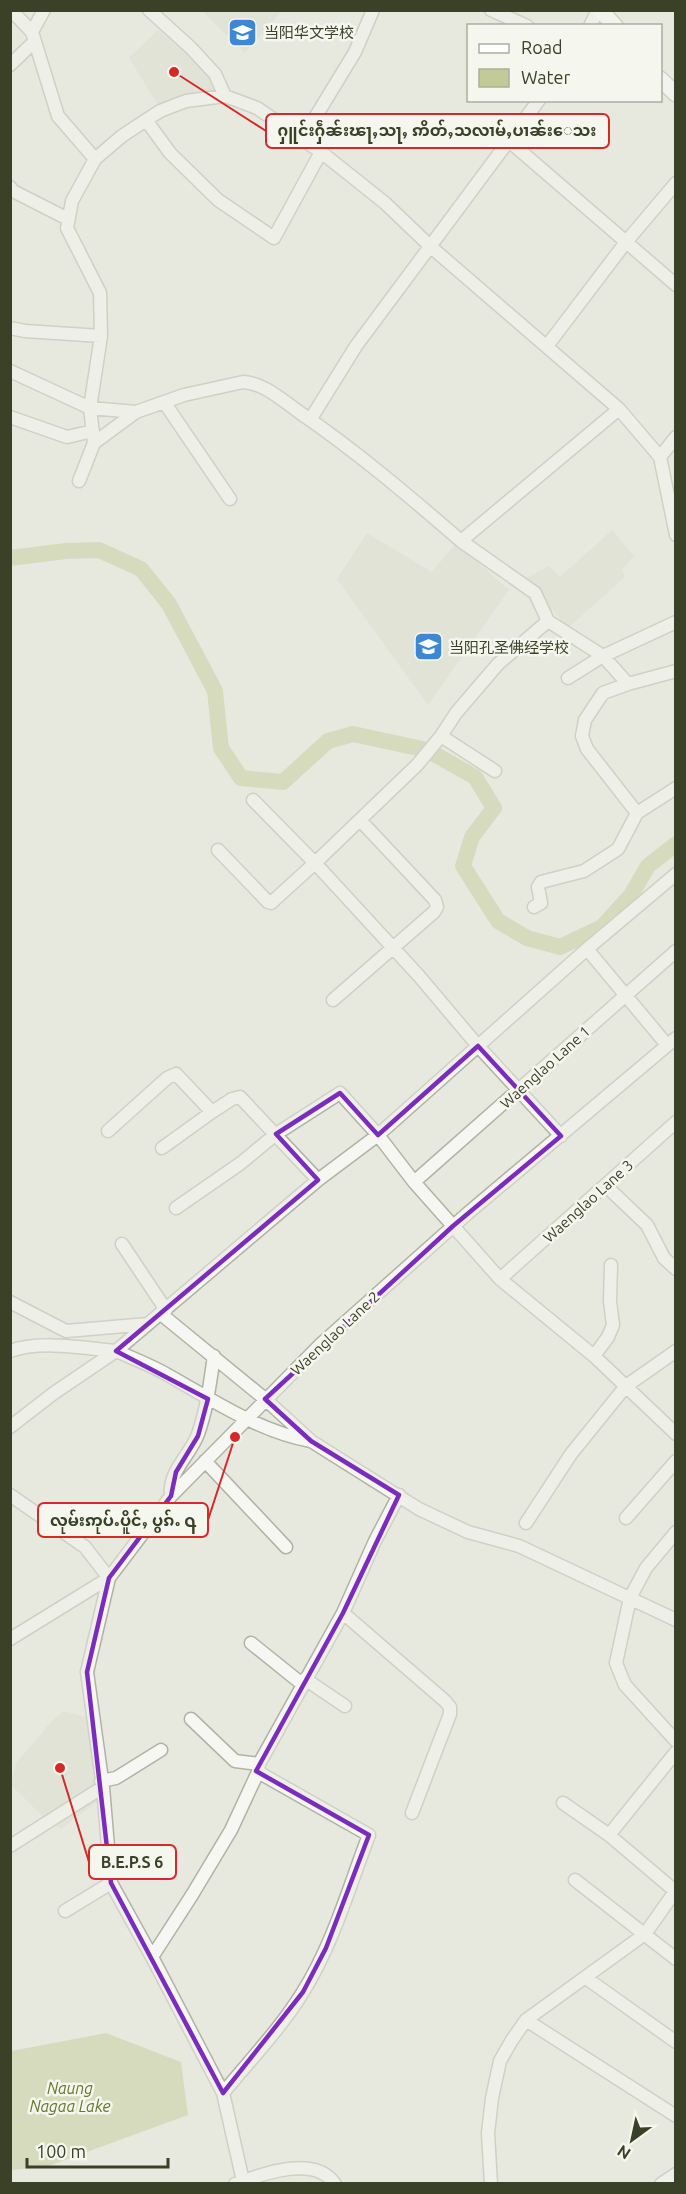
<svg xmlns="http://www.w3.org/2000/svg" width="686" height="2194" font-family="Ubuntu,'Noto Sans SC','Noto Sans Myanmar',sans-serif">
	<rect width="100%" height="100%" fill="#e7e9df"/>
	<path fill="#d7dbcd" d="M202 11H282L245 53Z
		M158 30 226 86 220 94H191L158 105 129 58Z
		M612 530 634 556 622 570 625 577 568 628 524 579 549 566 560 577Z
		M367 533 432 572 456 543 509 590 428 705 337 579Z
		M63 1711 94 1719 107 1795 61 1829 41 1815 11 1785 16 1763 52 1721Z"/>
	<path fill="#c2cb98" d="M106 2033 181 2062 188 2115 46 2167 11 2170V2051Z"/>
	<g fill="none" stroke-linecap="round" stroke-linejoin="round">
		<path stroke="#c2cb98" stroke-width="16" d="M10 558 66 551 99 550 141 569 169 604 215 691 221 748 241 778 283 782 328 741 353 734 427 750 475 777 494 808 472 837 463 866 498 921 527 938 560 947 602 927 631 895 648 866 676 844"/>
		<defs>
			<path id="minor" d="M11 10 32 32
				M44 10 32 32 58 116 95 159
				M149 10 191 48 215 74 225 96
				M491 10 527 26
				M590 26 598 10
				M10 65 35 41
				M146 120 170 153 218 200 274 238 321 152
				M302 139 355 52 373 10
				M509 141 676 285
				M10 187 13 191 68 219
				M10 328 25 331 101 336
				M547 346 626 242 676 183
				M10 371 90 408 136 412
				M164 402 230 499
				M10 417 67 437 93 431
				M310 420 356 346 539 100
				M94 443 136 412 184 395 243 382C264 383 282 400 299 412 356 451 409 496 461 541
				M660 457 676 437
				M79 481 94 443 90 408 101 336 100 293 67 228 72 201 95 159 122 136 160 111 186 101 225 96 257 108 321 152 385 203 431 247 619 409 660 457 676 535
				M548 621 603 656 628 684 603 693 585 720 582 736 587 749 637 813 676 788
				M568 678 603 656 676 622
				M628 684 676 671
				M441 736 417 765 315 863 419 976 478 1046 561 1136
				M495 771 441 736 456 713 498 664 548 621 535 593 461 541 619 409
				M218 850 268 902 271 903 315 863 253 800
				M534 907 541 903 538 887 541 882 584 871 618 849 637 813
				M587 949 667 1045
				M333 1000 434 912 437 907 435 900 360 820
				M108 1131 167 1078 176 1074 212 1112 232 1099 240 1097 318 1180
				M162 1148 212 1112
				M414 1182 676 951
				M606 1186 647 1225 664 1258 676 1269
				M176 1208 241 1163 276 1134 340 1093 378 1135 414 1182 500 1279 594 1356 676 1434
				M122 1244 166 1310
				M500 1279 676 1122
				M10 1302 66 1331 148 1324
				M161 1314 265 1399 311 1441 419 1509 468 1532 519 1546 676 1620
				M10 1351C42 1340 83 1348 116 1351L318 1180 378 1135 587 949 676 874
				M594 1356 608 1337 613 1325 610 1301 611 1265
				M10 1427 54 1393 116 1351C132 1358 150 1365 166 1374 211 1399 259 1432 311 1441
				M205 1461 286 1547
				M10 1495 85 1547 109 1578 87 1672 103 1787 111 1883 152 1957 223 2093 243 2181
				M171 1496C168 1471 190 1456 198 1434 207 1409 210 1382 214 1356
				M626 1518 676 1461
				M526 1523 571 1454 626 1386 676 1351
				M676 1532 646 1568 630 1598 616 1663 625 1685 676 1741
				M343 1613 445 1701 450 1707V1714L412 1813
				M10 1639 109 1578 171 1496 321 1344 468 1213 676 1038
				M251 1643 302 1684
				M305 1679 345 1706
				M191 1719 235 1761 259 1764
				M101 1781 116 1778 161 1750
				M563 1803 609 1835 675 1891
				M609 1835 676 1752
				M10 1846 103 1787
				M575 1880 676 1959
				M65 1911 111 1883
				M152 1957 192 1895 231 1830 258 1772 259 1764 343 1613 375 1541 399 1495
				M586 1978 676 2042
				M526 2020 676 2116
				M223 2093C250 2060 281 2028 303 1992 333 1944 349 1887 369 1835L258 1772
				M235 2184C262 2174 315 2154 335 2184
				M491 2184 488 2133 492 2098 500 2061 512 2040 526 2020 645 1934 676 1890
				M661 2184 676 2174"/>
			<path id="major" d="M600 10 615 26
				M660 79 676 94"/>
		</defs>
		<use href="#minor" stroke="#b0b3a4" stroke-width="15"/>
		<use href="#major" stroke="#afb69e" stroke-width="18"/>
		<use href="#minor" stroke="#f6f7f2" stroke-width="12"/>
		<use href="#major" stroke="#fff" stroke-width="15"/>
	</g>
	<path d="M0 0H686V2194H0ZM478 1046 561 1136 453 1226 265 1399 311 1441 399 1495 343 1613 256 1771 369 1835 326 1948 303 1992 223 2093 111 1883 87 1672 109 1578 171 1496 176 1472 198 1436 208 1399 116 1351 318 1180 276 1134 340 1093 378 1135Z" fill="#e7e9df" fill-opacity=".55" fill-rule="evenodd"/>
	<path fill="none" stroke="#7b2cbf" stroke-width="4.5" stroke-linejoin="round" d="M478 1046 561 1136 453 1226 265 1399 311 1441 399 1495 343 1613 256 1771 369 1835 326 1948 303 1992 223 2093 111 1883 87 1672 109 1578 171 1496 176 1472 198 1436 208 1399 116 1351 318 1180 276 1134 340 1093 378 1135Z"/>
	<defs>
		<symbol id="school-square" viewBox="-11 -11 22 22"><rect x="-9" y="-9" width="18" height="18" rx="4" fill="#3d88d5" stroke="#f5f7ef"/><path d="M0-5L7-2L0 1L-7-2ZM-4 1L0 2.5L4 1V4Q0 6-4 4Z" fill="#fff"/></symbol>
	</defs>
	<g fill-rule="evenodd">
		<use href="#school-square" x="226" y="16" width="33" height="33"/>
		<use href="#school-square" x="412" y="630" width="33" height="33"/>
	</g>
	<g text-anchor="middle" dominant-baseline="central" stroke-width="5" stroke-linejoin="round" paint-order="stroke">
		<g font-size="15" fill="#3a4127" stroke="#f5f7ef" text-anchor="start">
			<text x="264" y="32">当阳华文学校</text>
			<text x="449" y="647">当阳孔圣佛经学校</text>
		</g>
		<g font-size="15" fill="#3a4127" stroke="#f5f7ef">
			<text transform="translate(545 1067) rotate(-42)">Waenglao Lane 1</text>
			<text transform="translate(588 1201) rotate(-42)">Waenglao Lane 3</text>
			<text transform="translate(335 1333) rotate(-43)">Waenglao Lane 2</text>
		</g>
		<g font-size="16" font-style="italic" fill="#68772f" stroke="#f5f7ef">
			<text x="70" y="2088">Naung<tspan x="70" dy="18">Nagaa Lake</tspan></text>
		</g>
	</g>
	<path fill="none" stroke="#d62828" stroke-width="2" d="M174 72L266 131M235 1437L208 1520M60 1768L89 1862"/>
	<g fill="#d62828" stroke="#f5f7ef" stroke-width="2">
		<circle cx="174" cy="72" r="6"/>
		<circle cx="235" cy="1437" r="6"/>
		<circle cx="60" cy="1768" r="6"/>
	</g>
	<g fill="#f5f7ef" stroke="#d62828" stroke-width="2">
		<rect x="266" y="114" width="343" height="34" rx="6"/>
		<rect x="38" y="1503" width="170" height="34" rx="6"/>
		<rect x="89" y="1845" width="87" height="34" rx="6"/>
	</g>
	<g font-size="16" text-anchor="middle" font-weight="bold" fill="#3a4127">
		<text x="437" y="136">ႁူင်းႁဵၼ်းၽႃႇသႃႇ ဢိတ်ႇသလၢမ်ႇပၢၼ်းေသး</text>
		<text x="123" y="1526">လုမ်းဢုပ်ႉပိူင်ႇ ပွၵ်ႉ ႖</text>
		<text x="132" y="1868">B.E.P.S 6</text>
	</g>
	<rect width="686" height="2194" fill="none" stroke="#3a4127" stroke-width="24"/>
	<rect x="467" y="24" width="195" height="78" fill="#f5f7ef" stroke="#aaae9f" stroke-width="1.5"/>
	<rect x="479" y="44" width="30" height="9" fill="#ffffff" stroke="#aaae9f" stroke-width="1.5"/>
	<text x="521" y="54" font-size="18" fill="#3a4127">Road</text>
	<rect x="479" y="69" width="30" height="18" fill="#c2cb98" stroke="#aaae9f" stroke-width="1.5"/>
	<text x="521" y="84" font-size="18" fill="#3a4127">Water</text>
	<g transform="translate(632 2140) rotate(213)" stroke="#f5f7ef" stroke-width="4.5" paint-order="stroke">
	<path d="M0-4.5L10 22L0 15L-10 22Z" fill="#3a4127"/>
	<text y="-9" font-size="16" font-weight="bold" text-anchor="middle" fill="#3a4127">N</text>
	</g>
	<path d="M27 2158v9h141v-9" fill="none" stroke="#3a4127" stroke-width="3"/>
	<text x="36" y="2158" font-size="18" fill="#3a4127" stroke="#f5f7ef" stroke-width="4.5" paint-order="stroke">100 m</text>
</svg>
